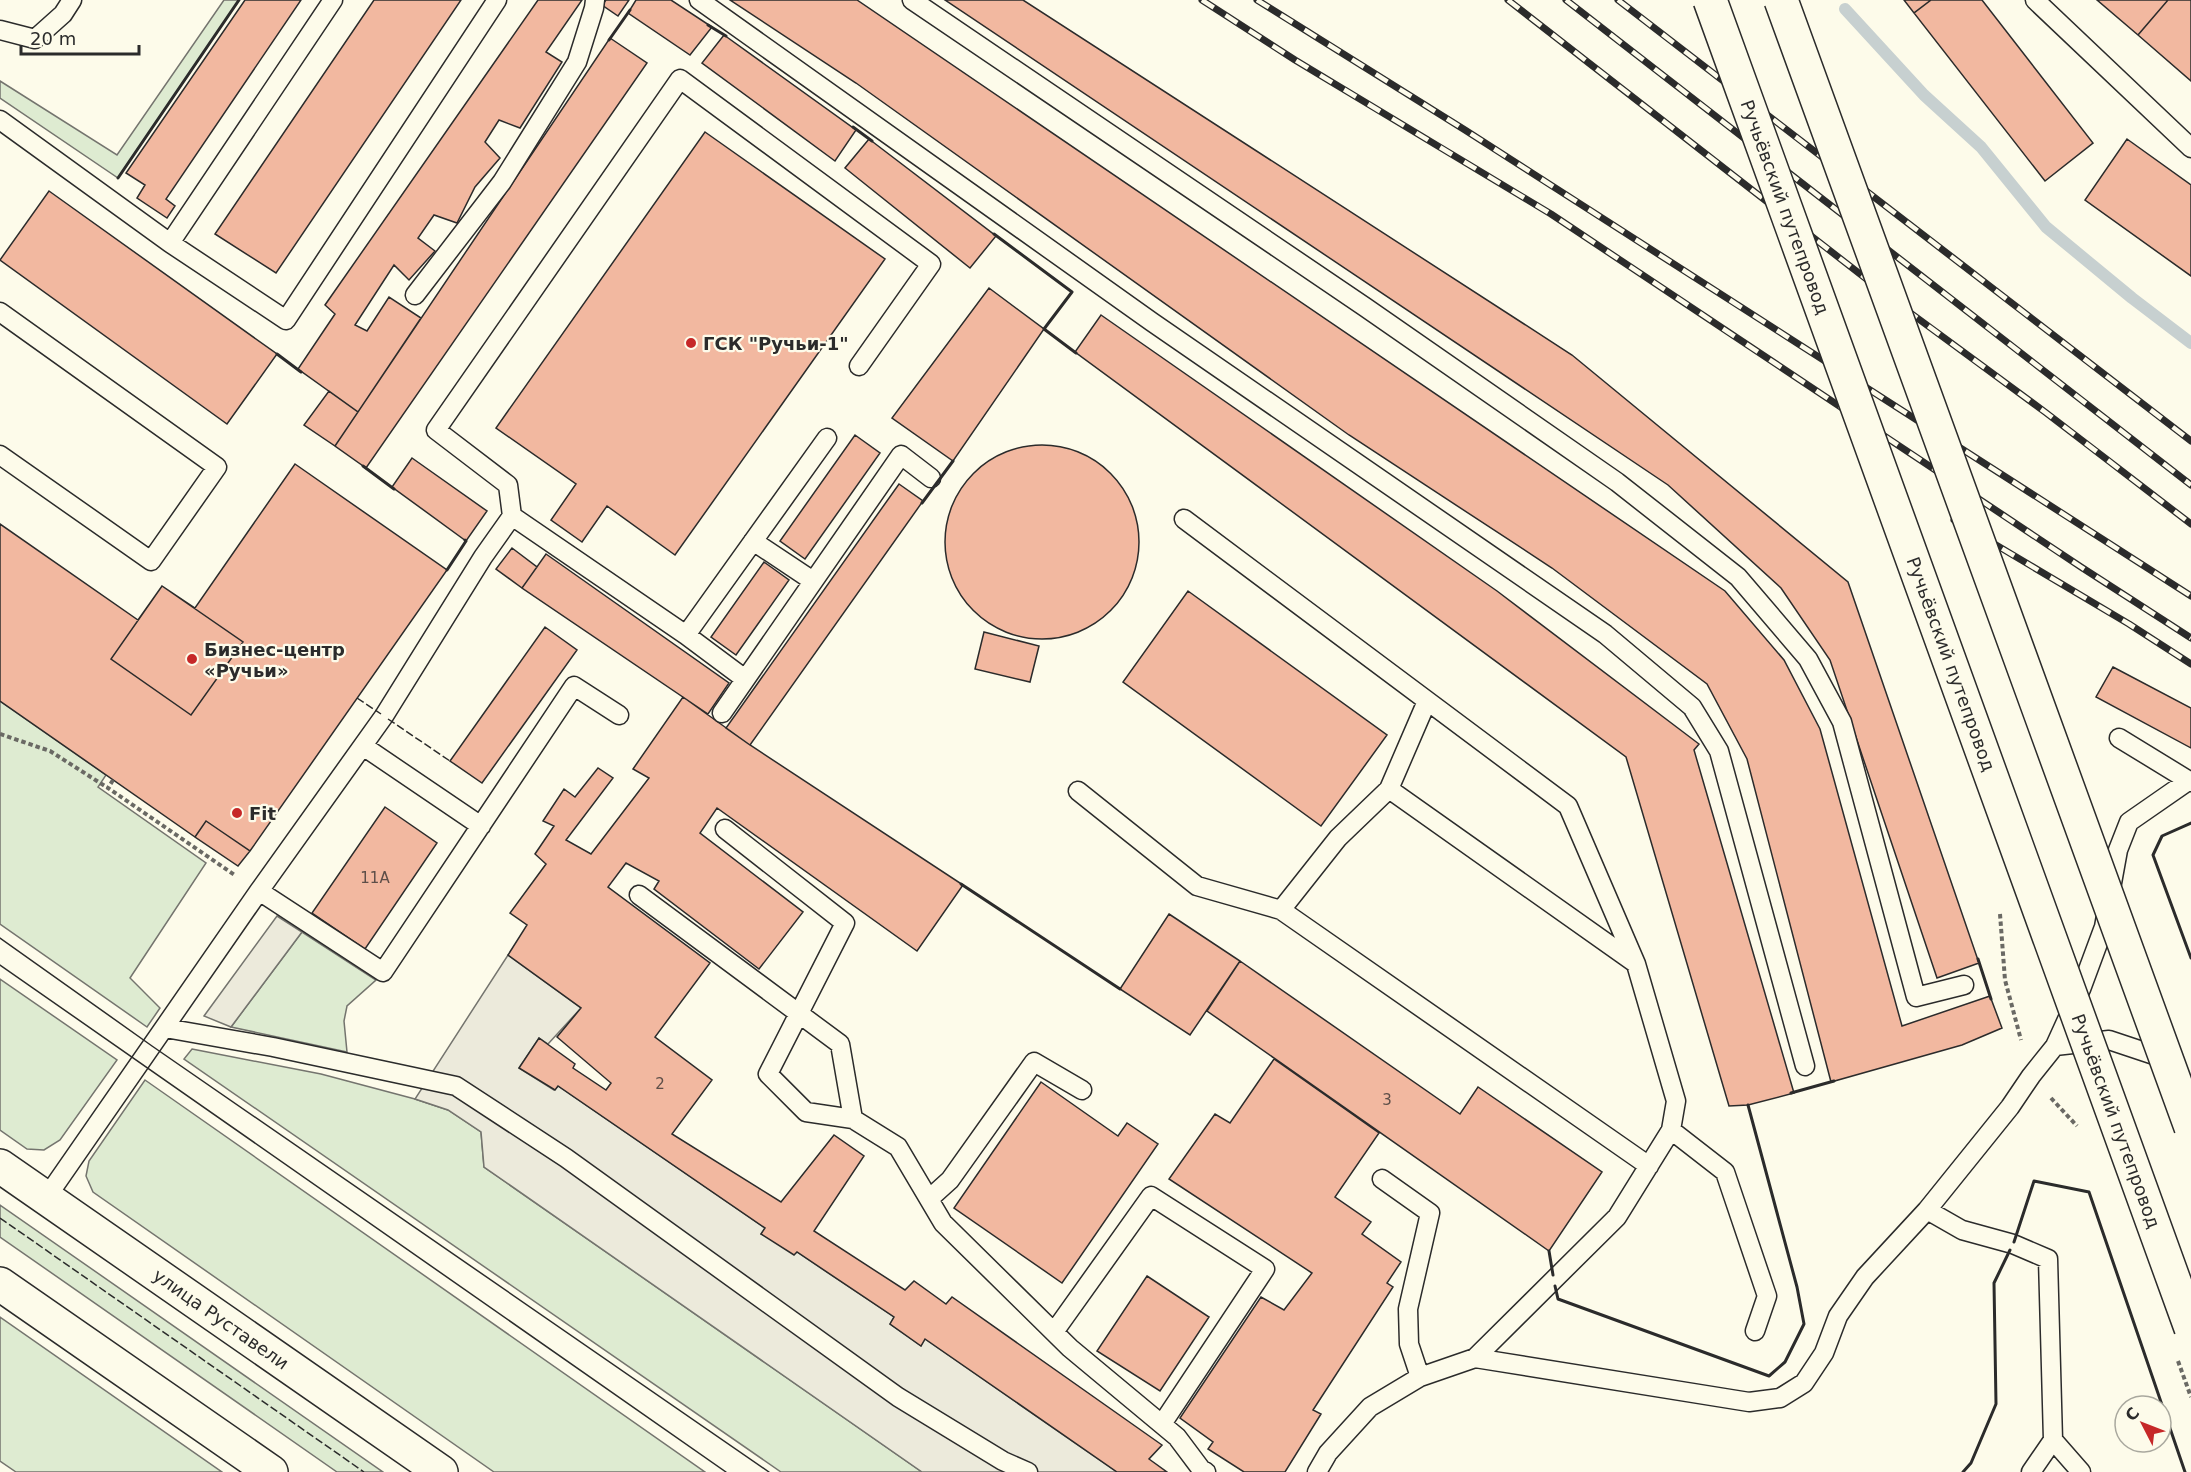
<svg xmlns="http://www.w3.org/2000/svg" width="2191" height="1472" font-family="'DejaVu Sans',sans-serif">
	<rect width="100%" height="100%" fill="#fdfbea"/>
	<path fill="#deebd1" stroke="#74746e" stroke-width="1.5" d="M224 0H239L118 178 0 98V81L117 155Z
		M0 701 106 775 98 787 206 863 130 978 160 1008 147 1027 0 924Z
		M302 932 376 980 347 1006 344 1021 347 1052 231 1027Z
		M0 979 117 1060 60 1140 44 1150 27 1149 0 1130Z
		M192 1049 321 1074 415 1099 448 1110 481 1132 484 1167 922 1472H781L184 1059Z
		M145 1080 705 1472H494L93 1192 86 1176 89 1161Z
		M0 1205 383 1472H337L0 1237Z
		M0 1317 222 1472H16L0 1461Z"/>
	<path fill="#eceadb" stroke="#74746e" stroke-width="1.5" d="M277 916 302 932 231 1027 204 1016Z
		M508 955 581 1008 548 1044 539 1038 519 1068 554 1090 558 1086 765 1228 761 1234 797 1252 894 1317 890 1324 921 1346 925 1339 1117 1472H922L484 1167 481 1132 448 1110 415 1099Z"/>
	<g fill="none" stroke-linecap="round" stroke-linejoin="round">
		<path stroke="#c7d0d0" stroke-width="12" d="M1845 9 1924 95 1981 147 2046 227 2132 298 2191 343"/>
	</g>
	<path fill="#f2b8a0" stroke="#2b2b2b" stroke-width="1.5" d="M245 0H301L166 199 175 206 167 218 137 198 145 185 126 173Z
		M374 0H461L276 273 215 234Z
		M538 0H582L546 52 562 62 520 128 499 120 485 142 500 158 475 187 457 223 434 215 418 238 435 251 409 280 394 265 355 325 367 331 389 297 421 318 358 412 298 369 335 314 325 305Z
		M606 0H629L618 16 602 5Z
		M636 0H671L712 27 690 55 628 13Z
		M730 0H857L1725 591 1784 660 1820 729 1902 1026 1990 996 2002 1028 1962 1045 1831 1082 1747 759 1707 684 1552 568 1349 435 856 83Z
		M945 0H1023L1572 355 1848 582 1979 963 1937 978 1830 660 1781 588 1668 485Z
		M1904 0H1931L1914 13Z
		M1931 0H1982L2093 143 2045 181 1914 13Z
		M2097 0H2168L2138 35Z
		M2168 0H2191V81L2138 35Z
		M724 35 856 130 835 161 702 63Z
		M610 38 647 63 366 468 335 446Z
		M705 132 885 259 675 555 607 506 582 542 551 520 576 484 496 428Z
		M869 139 996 236 970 268 845 168Z
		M2127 139 2191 185V276L2085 200Z
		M49 191 277 354 227 424 0 260Z
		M989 288 1044 329 953 461 892 418Z
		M1101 315 1497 591 1699 744 1694 750 1794 1093 1748 1105 1729 1106 1626 757 1075 352Z
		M329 391 358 412 335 446 304 425Z
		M855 435 880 453 805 559 780 541Z
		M945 542a97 97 0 1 1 194 0a97 97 0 1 1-194 0Z
		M412 458 487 511 466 541 392 487Z
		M295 464 447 570 250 851 206 821 195 837 0 701V524L138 620 162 586 195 608Z
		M899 484 923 501 750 745 726 728Z
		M512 548 537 567 522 588 496 569Z
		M546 554 729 683 708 714 522 588Z
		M764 562 789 580 736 655 711 637Z
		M162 586 243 642 191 715 111 659Z
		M1188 591 1387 735 1321 826 1123 682Z
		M545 627 577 650 482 783 450 761Z
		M984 632 1039 646 1030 682 975 669Z
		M2113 667 2191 708V748L2096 697Z
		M683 697 750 745 963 885 917 951 717 808 700 833 803 912 759 969 654 889 659 881 626 863 608 887 710 963 655 1037 712 1080 672 1134 781 1202 834 1135 864 1156 814 1231 905 1290 914 1281 946 1304 952 1297 1162 1445 1149 1459 1167 1472H1117L925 1339 921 1346 890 1324 894 1317 797 1252 794 1255 761 1234 765 1228 558 1086 555 1090 519 1068 539 1038 575 1064 573 1068 606 1090 611 1083 557 1037 581 1008 508 955 527 925 510 913 546 864 535 854 554 826 543 821 564 789 575 797 598 768 613 778 566 840 591 854 649 778 633 769Z
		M385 807 437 843 365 949 312 913Z
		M206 821 250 851 238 866 195 837Z
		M1169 914 1240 961 1190 1035 1120 989Z
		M1240 961 1460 1114 1478 1087 1602 1172 1549 1251 1207 1011Z
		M1274 1059 1379 1133 1335 1197 1371 1222 1362 1234 1401 1262 1387 1283 1393 1287 1313 1410 1321 1414 1285 1472H1244L1208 1449 1213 1442 1180 1418 1261 1297 1284 1310 1312 1273 1169 1179 1215 1114 1230 1123Z
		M1041 1082 1118 1136 1127 1123 1158 1144 1062 1283 954 1208Z
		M1147 1276 1209 1317 1160 1391 1097 1351Z"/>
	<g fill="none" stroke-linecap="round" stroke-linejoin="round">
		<defs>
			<path id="service" d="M699 0 1152 322 1605 634 1692 707 1719 751 1805 1066
				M912 0 1365 307 1617 482 1738 577 1808 659 1842 722 1916 997 1964 985
				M2035 0 2191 148
				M0 30 35 39 63 14 72 0
				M0 120 170 243 286 320 497 0
				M170 243 333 0
				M415 295 502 182 577 62 594 8 595 0
				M0 312 217 467 151 561 0 455
				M512 516 686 635 827 438
				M1184 519 1568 806 1636 964 1676 1101 1671 1130 1617 1217 1475 1358
				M753 541 813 581
				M686 635 745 679
				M722 713 901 455 931 478
				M2119 738 2191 782
				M363 746 481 826
				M1389 789 1635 963
				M1078 791 1197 886 1281 910 1649 1166
				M725 829 845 923 768 1074 806 1112 853 1119
				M259 891 383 972 574 686 619 715
				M639 895 840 1044 853 1119 898 1147 943 1223 1070 1348 1177 1437 1201 1469 1206 1472
				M1281 910 1338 838 1389 789 1427 701
				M165 1028 273 1047 456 1086 566 1158 898 1397 1003 1461 1028 1472
				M2055 1046 2081 989 2104 927 2118 850 2129 822 2188 781
				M1671 1130 1725 1172 1767 1296 1755 1331
				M1382 1179 1430 1213 1408 1309 1409 1344 1420 1377
				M46 1198 259 891 384 716 483 557 512 516 508 485 436 430 680 79 931 264 859 366
				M929 1199 950 1180 1034 1062 1082 1090
				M1927 1210 1962 1230 2013 1244 2048 1259 2053 1440 2081 1472
				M1054 1332 1151 1196 1265 1269 1162 1424
				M1317 1472 1328 1453 1370 1407 1420 1377 1475 1358 1749 1402 1780 1398 1804 1383 1824 1353 1838 1316 1865 1277 1927 1210 2010 1107 2031 1076 2055 1046 2109 1040 2169 1060
				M2031 1472 2053 1440"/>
			<path id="primary" d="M0 1166 441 1472
				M0 1284 271 1472"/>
		</defs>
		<use href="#service" stroke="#2b2b2b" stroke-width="21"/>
		<use href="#primary" stroke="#2b2b2b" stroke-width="36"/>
		<path stroke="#6a6964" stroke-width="4" stroke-dasharray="4.5 3" stroke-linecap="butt" d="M0 734 50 751 108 788
			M113 780 108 788 236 876
			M2000 914 2005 980 2021 1040
			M2051 1098 2077 1126
			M2178 1361 2191 1397"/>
		<use href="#service" stroke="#fdfbea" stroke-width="18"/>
		<use href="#primary" stroke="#fdfbea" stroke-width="33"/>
		<path stroke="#2b2b2b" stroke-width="1.5" d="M0 938 152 1046 769 1472
			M0 965 726 1472"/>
		<defs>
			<path id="rail" d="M1202 0 1295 60 1551 214 2081 567 2191 638
				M1257 0 1465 130 2191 596
				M1508 0 1905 309 2045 412 2191 524
				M1566 0 2191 485
				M1618 0 2191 441
				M1954 520 2129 624 2191 664"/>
		</defs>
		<use href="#rail" stroke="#2b2b2b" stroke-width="7"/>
		<use href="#rail" stroke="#fdfbea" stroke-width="4.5" stroke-dasharray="14" stroke-linecap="butt"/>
		<defs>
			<path id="secondary-bridge" d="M1710 0 2191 1328
				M1781 0 2191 1127"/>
		</defs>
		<use href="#secondary-bridge" stroke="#2b2b2b" stroke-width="36" stroke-linecap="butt"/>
		<use href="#secondary-bridge" stroke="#fdfbea" stroke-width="33"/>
		<path stroke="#2b2b2b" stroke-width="1.5" stroke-dasharray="8 3" stroke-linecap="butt" d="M357 698 381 714
			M388 719 450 761
			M0 1218 364 1472"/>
		<path stroke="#2b2b2b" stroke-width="3" d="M708 25 726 36
			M609 40 630 10
			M853 127 872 141
			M118 178 239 0
			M994 234 1072 292 1044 329 1076 353
			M277 354 301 372
			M363 466 394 489
			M922 503 953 461
			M447 570 466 541 465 540
			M2191 823 2162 836 2153 855 2191 958
			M961 884 1120 989
			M1978 959 1991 999
			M1791 1093 1834 1081
			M2014 1242 2034 1181 2089 1192 2185 1472
			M1549 1251 1553 1275
			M1555 1286 1558 1299 1769 1376 1785 1362 1804 1324 1797 1287 1748 1105
			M1963 1472 1971 1463 1996 1404 1994 1283 2010 1250"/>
	</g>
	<g fill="#c62828" stroke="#fdfbea" stroke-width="2">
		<circle cx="691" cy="343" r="6"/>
		<circle cx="192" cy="659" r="6"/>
		<circle cx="237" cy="813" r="6"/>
	</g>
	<g text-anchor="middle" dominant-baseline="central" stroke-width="4.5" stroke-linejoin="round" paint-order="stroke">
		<g font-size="15" fill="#5d4e48">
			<text x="375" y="878">11А</text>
			<text x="660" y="1084">2</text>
			<text x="1387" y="1100">3</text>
		</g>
		<g font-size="18" fill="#2b2b2b" stroke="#fdfbea">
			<text transform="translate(1785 207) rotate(70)">Ручьёвский путепровод</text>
			<text transform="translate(1951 664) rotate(70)">Ручьёвский путепровод</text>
			<text transform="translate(2116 1121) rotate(70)">Ручьёвский путепровод</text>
			<text transform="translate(221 1319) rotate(35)">улица Руставели</text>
		</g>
		<g font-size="18" font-weight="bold" fill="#2b2b2b" stroke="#fdfbea" text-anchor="start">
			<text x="703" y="343">ГСК "Ручьи-1"</text>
			<text x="204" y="649">Бизнес-центр<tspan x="204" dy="21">«Ручьи»</tspan></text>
			<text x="249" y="813">Fit</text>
		</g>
	</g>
	<g transform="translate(2143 1424) rotate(312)"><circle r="28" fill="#fdfbea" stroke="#a9a89e" stroke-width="1.5"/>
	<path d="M0-4.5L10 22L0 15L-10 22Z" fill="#c62828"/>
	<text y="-9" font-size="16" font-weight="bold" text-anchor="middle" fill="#2b2b2b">С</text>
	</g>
	<path d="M21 45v9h118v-9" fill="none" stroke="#2b2b2b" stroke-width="3"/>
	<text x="30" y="45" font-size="18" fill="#2b2b2b" stroke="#fdfbea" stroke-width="4.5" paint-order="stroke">20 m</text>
</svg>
